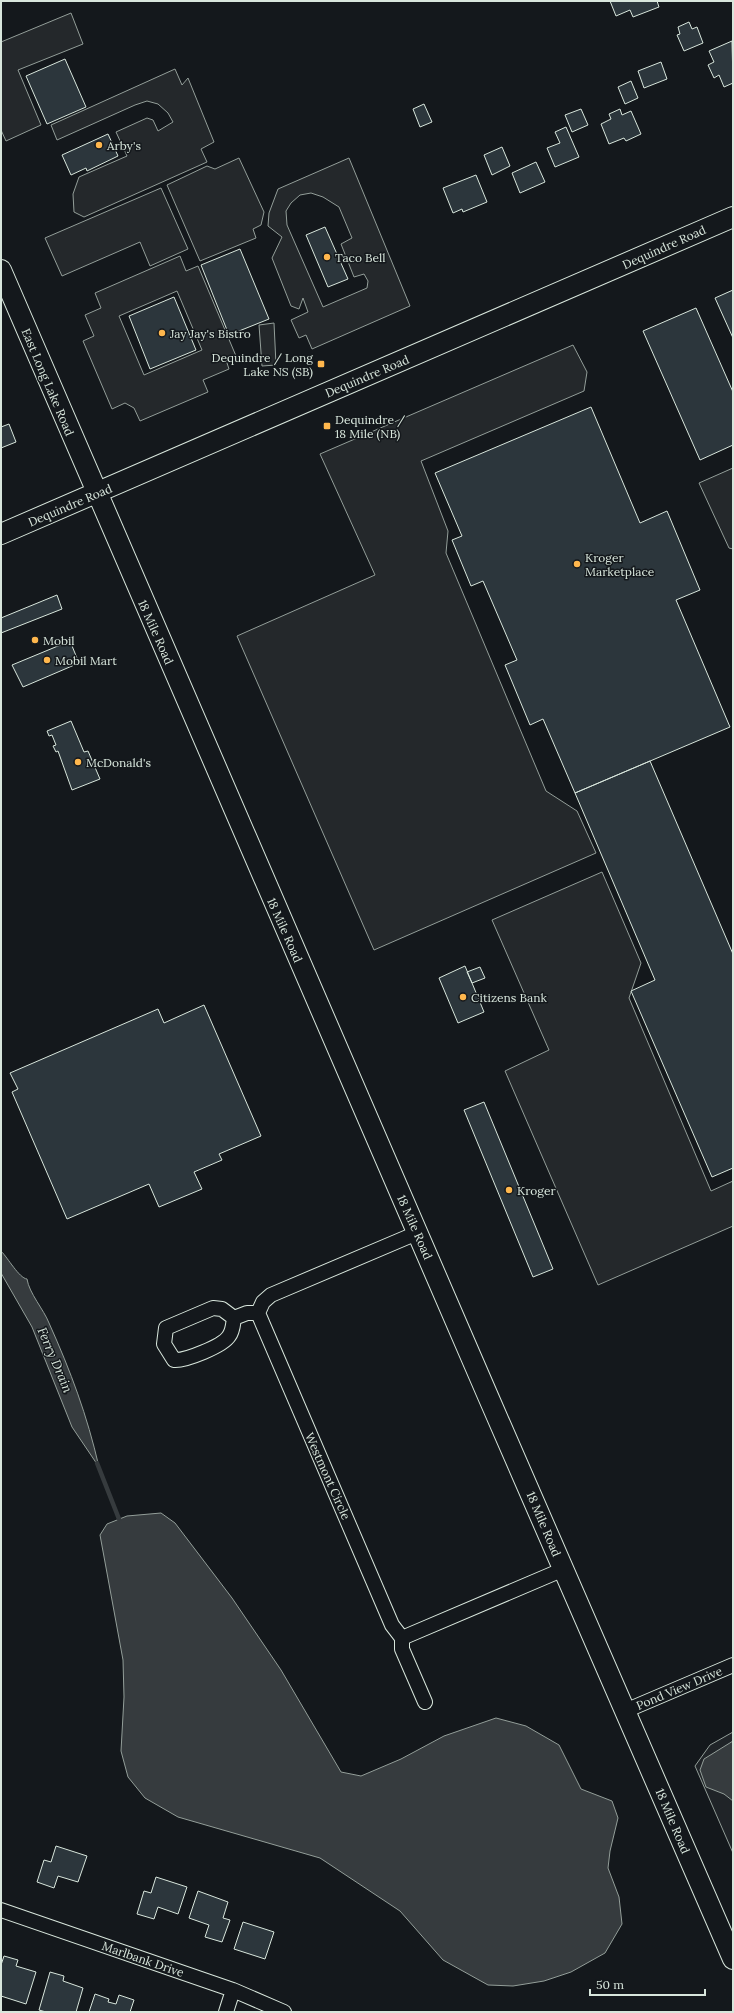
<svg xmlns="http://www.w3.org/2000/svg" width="734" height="2013" font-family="Lora,serif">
	<rect width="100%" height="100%" fill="#14181c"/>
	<path fill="#202428" stroke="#939e99" d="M733 1732V1853L695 1766 710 1745Z"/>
	<path fill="#24282b" stroke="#939e99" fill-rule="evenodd" d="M71 13 83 44 18 70 41 125 6 141 1 130V42Z
		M175 69 182 85 188 78 214 142 201 149 207 162 84 217 74 212 73 194 79 177 127 156 116 132 147 118 153 120 158 131 173 122 168 113 158 104 147 101 135 105 57 140 51 125Z
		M239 158 264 212 261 225 253 229 256 238 200 261 167 185 207 166 215 169Z
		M349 158 410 306 312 349 306 335 299 338 291 320 308 312 303 298 299 309 291 306 272 258 282 237 268 226 269 213 278 189ZM311 193 323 197 339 207 352 238 341 244 354 277 364 274 368 281 367 288 323 307 287 225 286 211 291 203 300 195Z
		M161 188 188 249 150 266 140 242 62 276 45 238Z
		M180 256 186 271 198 266 236 356 226 360 229 369 203 380 208 392 140 421 134 408 125 403 112 409 83 341 94 336 85 315 101 308 95 293ZM177 291 202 350 144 375 119 316Z
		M274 323 276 365 262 366 259 325Z
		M573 345 587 372 584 391 421 461 448 531 446 553 546 791 577 811 596 853 374 950 237 636 375 575 320 454Z
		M733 468V549L729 548 699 483Z
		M602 872 641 963 629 998 711 1191 733 1181V1226L598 1285 505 1071 549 1050 492 920Z"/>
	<path fill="#363b3e" stroke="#939e99" d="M1 1251C8 1258 19 1278 27 1279 29 1293 44 1310 49 1323 71 1372 87 1415 99 1467L72 1427 32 1327 1 1273Z
		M161 1513 175 1523 232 1598 281 1670 341 1772 361 1776 401 1759 444 1736 496 1718 526 1726 559 1745 581 1789 612 1801 618 1818 610 1851 608 1868 619 1897 622 1924 605 1953 571 1972 544 1981 513 1986 488 1985 443 1960 400 1911 320 1858 178 1817 145 1798 128 1777 121 1751 124 1697 123 1660 100 1535 107 1524 127 1516Z
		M733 1741V1801L724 1794 706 1787 700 1770 704 1759Z"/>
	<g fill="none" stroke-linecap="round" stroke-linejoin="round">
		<path stroke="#363b3e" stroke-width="4.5" d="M97 1463 119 1519"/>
	</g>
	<path fill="#2c363c" stroke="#d8e6dc" d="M610 1H657L659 7 633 17 630 10 616 16Z
		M689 22 692 29 697 27 703 43 684 51 677 35 680 34 678 27Z
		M732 41 733 83 724 87 719 75 714 78 708 65 714 62 709 51Z
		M65 59 86 107 47 124 26 76Z
		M661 62 667 79 644 88 638 71Z
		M631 81 638 98 625 104 618 87Z
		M424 104 432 122 420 127 413 109Z
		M581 109 588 125 572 132 565 115Z
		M620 109 622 115 631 111 641 134 626 141 624 138 609 144 601 124 611 119 609 114Z
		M566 127 579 157 555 167 547 148 560 143 555 132Z
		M108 134 118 156 87 171 86 168 71 175 62 155Z
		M502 147 510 166 492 175 484 155Z
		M536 162 545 182 520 193 512 173Z
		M476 175 487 202 463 212 462 209 453 213 443 188Z
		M325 227 348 279 328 287 306 235Z
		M240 249 269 319 229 335 201 265Z
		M733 290V338L715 298Z
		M174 297 196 350 150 369 129 316Z
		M696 308 733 392V445L700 460 643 331Z
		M591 407 640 523 667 511 700 590 676 600 730 727 575 793 543 719 530 725 505 665 517 660 483 581 471 586 452 540 462 536 435 473Z
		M9 424 16 442 1 448V427Z
		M57 595 62 609 1 633V618Z
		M70 641 79 663 23 687 12 665Z
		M71 721 84 752 88 751 100 779 72 790 58 751 56 752 53 746 56 745 52 735 49 736 47 731Z
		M650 761 733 954V1168L712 1177 631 991 655 980 575 793Z
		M465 966 484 1012 458 1023 439 978Z
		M480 967 485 978 472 983 467 972Z
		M204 1005 261 1136 219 1154 222 1160 194 1172 202 1189 159 1207 149 1184 67 1219 12 1092 18 1089 10 1073 158 1009 164 1023Z
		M484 1102 553 1269 533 1277 464 1110Z
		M56 1846 87 1856 78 1882 58 1876 54 1888 37 1882 44 1860 51 1862Z
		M156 1877 187 1887 178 1914 158 1907 154 1919 137 1914 144 1891 151 1893Z
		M198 1891 228 1902 223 1918 230 1920 222 1942 205 1937 209 1925 189 1918Z
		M243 1922 274 1932 265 1959 234 1949Z
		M4 1956 18 1960 16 1966 36 1972 26 2004 1 1996V1965Z
		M50 1972 64 1976 63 1981 83 1988 76 2012H46L39 2010Z
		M95 1994 109 1999 108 2002 116 2004 119 1995 134 2000 130 2012H89Z"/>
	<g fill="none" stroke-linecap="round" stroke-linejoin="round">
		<defs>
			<path id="street" d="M417 1233 271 1295 263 1302 258 1313 392 1625 402 1638V1649L425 1702
				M234 1318C233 1324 233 1331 229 1336 223 1346 185 1361 174 1360L164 1344 166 1328 213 1308 222 1309 234 1318 247 1313H258
				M402 1638 564 1569
				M625 1711 733 1665
				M1 1910 233 1990 284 2012
				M226 2012 233 1990"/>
			<path id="secondary" d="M1 270C241 835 489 1396 733 1959
				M1 534 733 217"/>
		</defs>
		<use href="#street" stroke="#d8e6dc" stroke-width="16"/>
		<use href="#secondary" stroke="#d8e6dc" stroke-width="22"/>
		<use href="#street" stroke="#14181c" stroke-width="14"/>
		<use href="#secondary" stroke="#14181c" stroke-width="20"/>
	</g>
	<g fill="#ffb74d" stroke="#14181c" stroke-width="1.5">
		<circle cx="99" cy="145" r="4"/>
		<circle cx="327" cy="257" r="4"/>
		<circle cx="162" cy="333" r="4"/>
		<rect x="317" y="360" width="8" height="8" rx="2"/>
		<rect x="323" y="422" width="8" height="8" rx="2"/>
		<circle cx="577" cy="564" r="4"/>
		<circle cx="35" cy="640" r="4"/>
		<circle cx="47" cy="660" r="4"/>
		<circle cx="78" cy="762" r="4"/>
		<circle cx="463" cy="997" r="4"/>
		<circle cx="509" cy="1190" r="4"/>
	</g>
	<g text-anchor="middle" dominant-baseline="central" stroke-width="3" stroke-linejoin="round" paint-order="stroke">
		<g font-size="12" fill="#d8e6dc" stroke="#14181c" text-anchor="start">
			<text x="107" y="145">Arby's</text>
			<text x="335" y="257">Taco Bell</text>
			<text x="170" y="333">Jay Jay's Bistro</text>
			<text x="313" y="357" text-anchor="end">Dequindre / Long<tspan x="313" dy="14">Lake NS (SB)</tspan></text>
			<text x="335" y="419">Dequindre /<tspan x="335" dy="14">18 Mile (NB)</tspan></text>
			<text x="585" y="557">Kroger<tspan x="585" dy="14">Marketplace</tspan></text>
			<text x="43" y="640">Mobil</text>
			<text x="55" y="660">Mobil Mart</text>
			<text x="86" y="762">McDonald's</text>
			<text x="471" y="997">Citizens Bank</text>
			<text x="517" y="1190">Kroger</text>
		</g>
		<g font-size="12" fill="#d8e6dc" stroke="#14181c">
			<text transform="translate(664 247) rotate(-24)">Dequindre Road</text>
			<text transform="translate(367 376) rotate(-23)">Dequindre Road</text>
			<text transform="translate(48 382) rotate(67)">East Long Lake Road</text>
			<text transform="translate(70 505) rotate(-23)">Dequindre Road</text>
			<text transform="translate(156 632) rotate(66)">18 Mile Road</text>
			<text transform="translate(285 930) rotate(66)">18 Mile Road</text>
			<text transform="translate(415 1227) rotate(66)">18 Mile Road</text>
			<text transform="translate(328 1476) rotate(66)">Westmont Circle</text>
			<text transform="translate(544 1524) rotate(67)">18 Mile Road</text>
			<text transform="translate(679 1688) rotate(-23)">Pond View Drive</text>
			<text transform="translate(673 1821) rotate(67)">18 Mile Road</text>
			<text transform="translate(143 1959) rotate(19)">Marlbank Drive</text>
		</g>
		<g font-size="13" font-style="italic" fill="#d8e6dc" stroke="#14181c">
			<text transform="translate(55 1360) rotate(67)">Ferry Drain</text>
		</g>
	</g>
	<rect width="734" height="2013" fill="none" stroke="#d8e6dc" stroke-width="4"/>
	<path d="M590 1989v6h115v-6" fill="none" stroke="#d8e6dc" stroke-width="2"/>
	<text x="596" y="1989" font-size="12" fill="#d8e6dc" stroke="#14181c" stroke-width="3" paint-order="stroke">50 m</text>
</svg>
